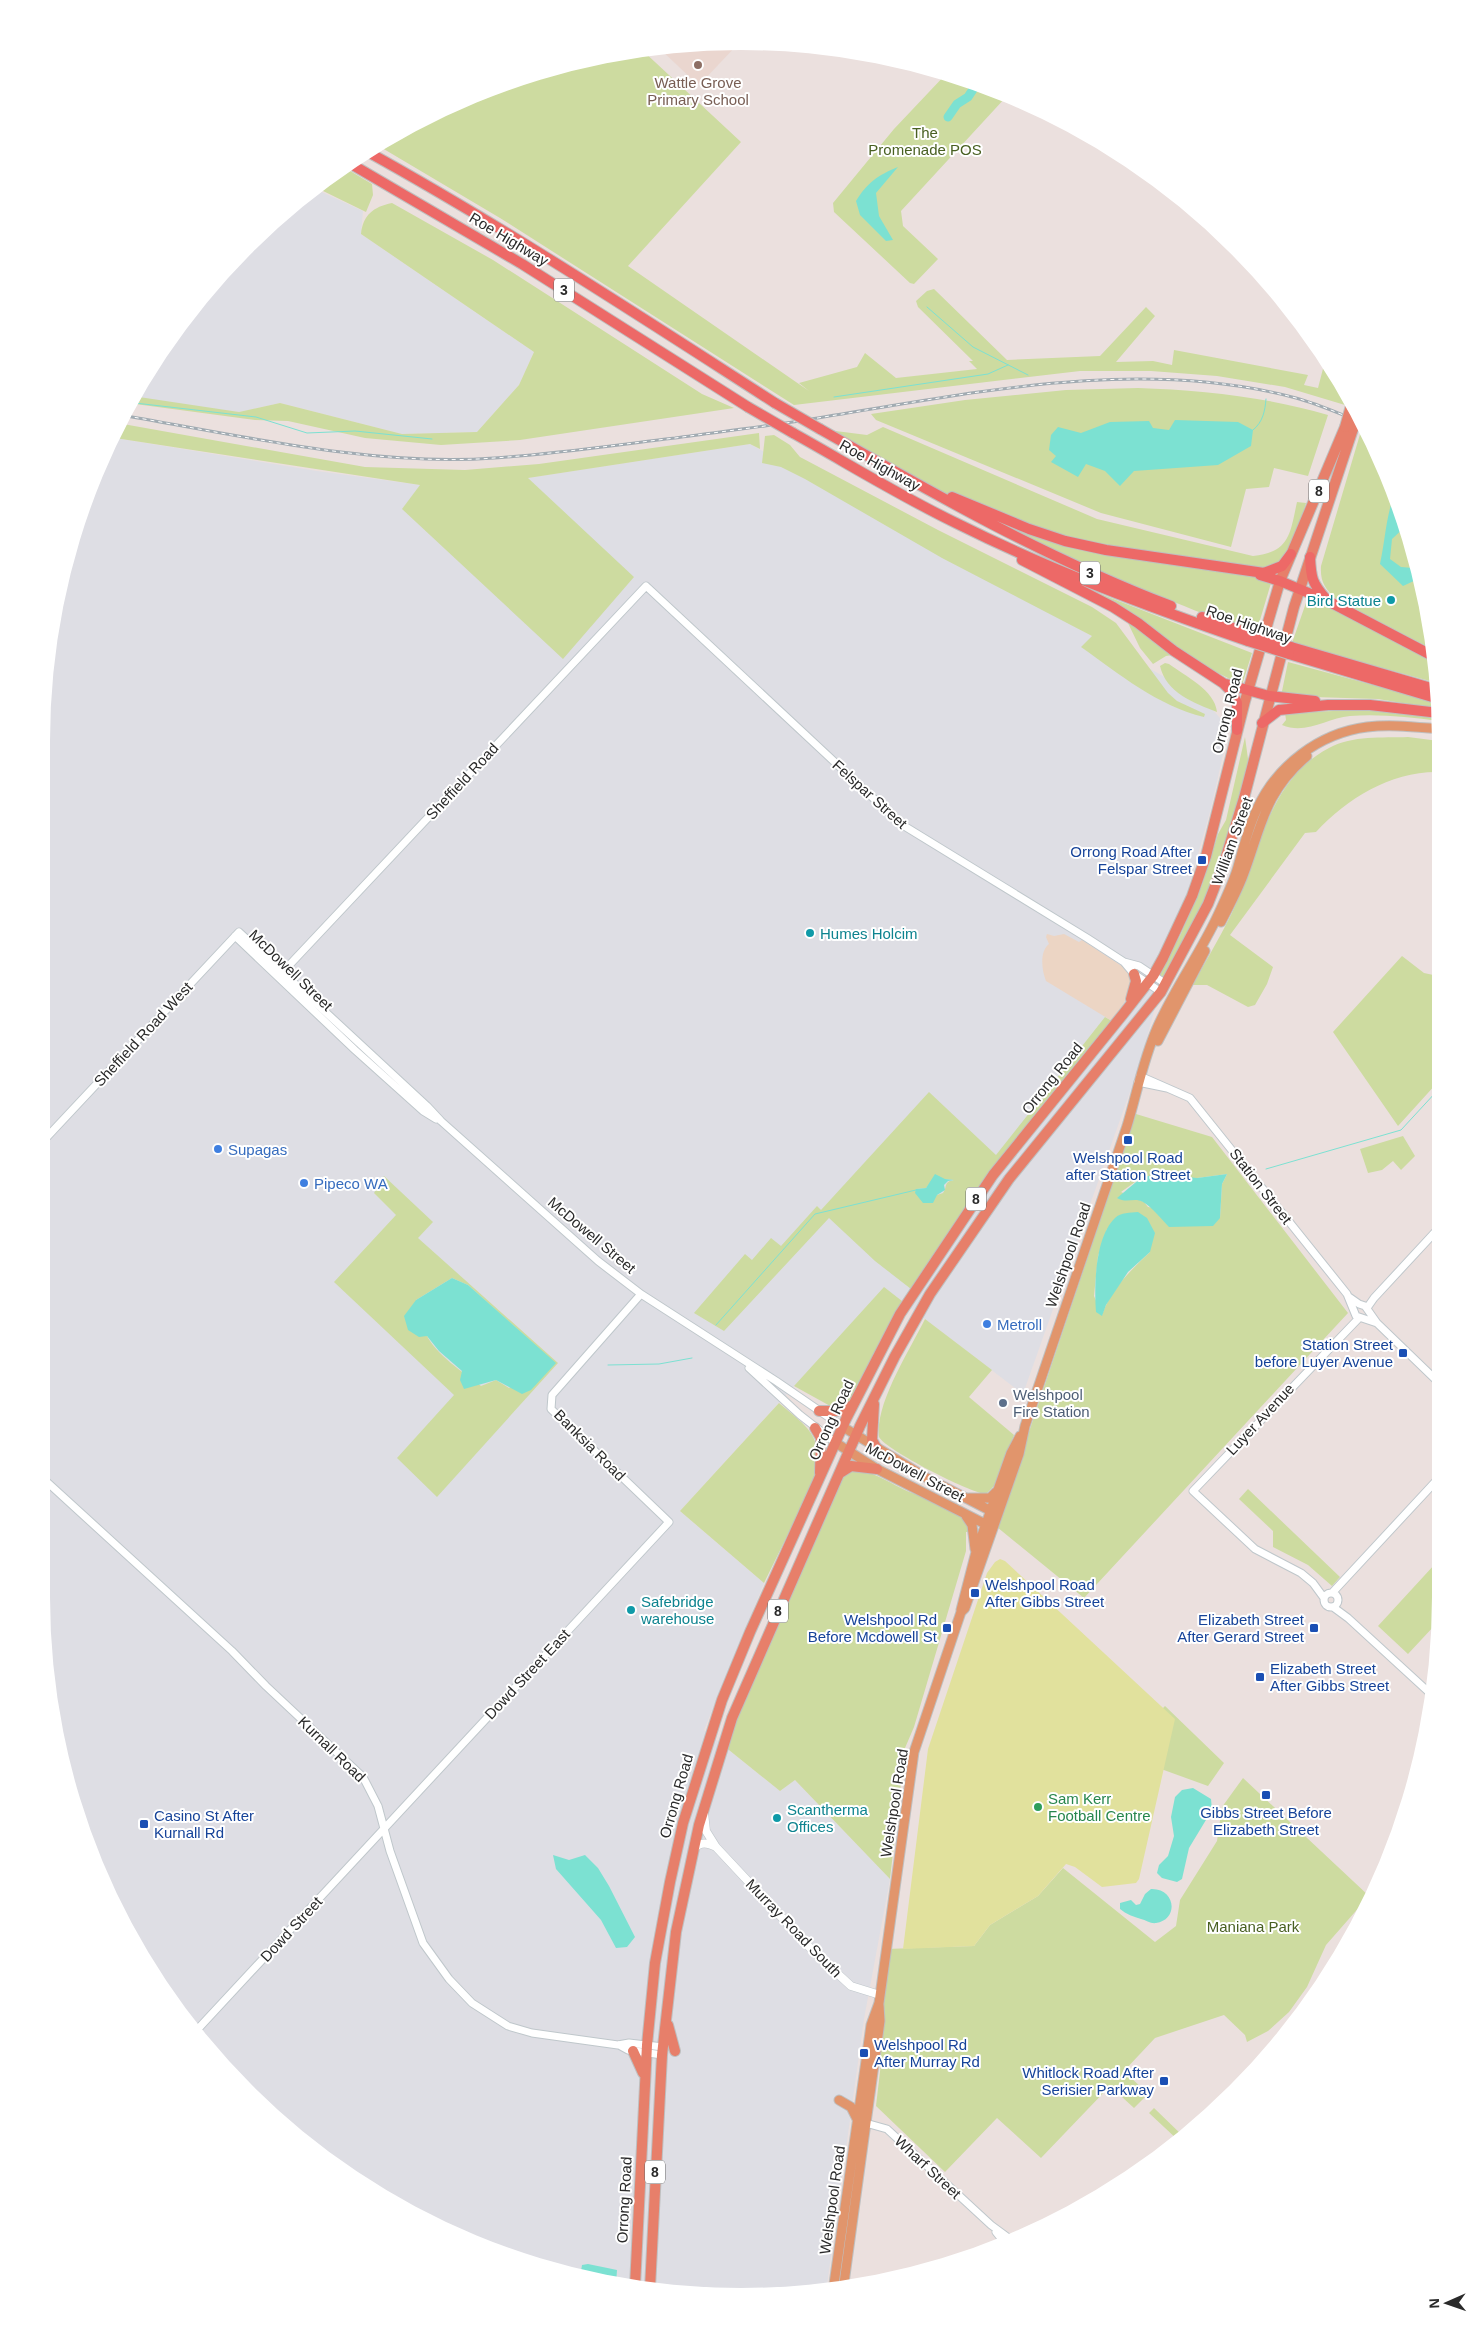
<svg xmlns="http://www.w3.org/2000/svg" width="1482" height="2338" font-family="Arial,sans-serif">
	<rect width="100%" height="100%" fill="#ebe0de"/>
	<path fill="#dedee4" d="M315 189 363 211 361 234 534 352 519 385 477 432 402 434 280 403 239 412 136 401 186 315 280 215Z
		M115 438 317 471 421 485 403 509 527 478 750 444 1202 698 1229 728 1211 808 1138 1069 1023 1394 884 1288 680 1511 764 1583 704 1730 780 1791 795 1780 890 1879 864 2019 827 2285 741 2297 605 2283 516 2260 391 2203 315 2152 246 2092 159 1986 78 1822 47 1689V650L95 473Z"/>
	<path fill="#ead6cf" d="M738 44 701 83 697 84 658 47Z"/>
	<path fill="#cddba0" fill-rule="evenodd" d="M641 49 741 142 628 266 809 391 799 383 857 367 865 353 896 378 977 369 969 361H973L918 307 916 301 927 291 934 289 1007 360 1100 356 1146 307 1155 316 1116 362 1153 361 1172 365 1174 350 1308 375 1304 385 1318 388 1325 361 1348 392 1345 405 1285 387 1217 376 1151 371H1080L794 405 500 218 377 145 391 135 516 78Z
		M946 74 1006 97 901 211 903 226 938 259 914 284 910 283 834 212 833 203 894 129Z
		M345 168 372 184 373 195 366 212 317 188Z
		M392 203 493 260 702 394 734 408 520 440 441 445 365 438 288 421 255 420 135 404 139 397 239 412 280 403 402 434 477 432 519 385 534 352 361 234C363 215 373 207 392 203Z
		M1138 388C1202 390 1267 397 1328 415L1308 476 1274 468 1269 487 1246 489 1231 547 1101 513 876 420 871 414 965 400 1066 390Z
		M123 424 365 467 465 470 539 464 759 433 760 449 750 444 528 478 634 577 563 659 402 509 420 485 115 438Z
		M883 427 1097 519 1253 556C1290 552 1290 534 1297 502L1306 503 1291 554 1276 570 1155 558 1029 529 910 480 820 429 867 435Z
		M1364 429 1404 516 1430 648 1337 600C1325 589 1320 582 1321 566L1361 431Z
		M774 435 790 445 800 457 938 530 1092 607 1116 623 1168 693 1177 701 1205 714 1204 717C1158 706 1119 674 1081 647L1092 636 942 558 805 479 781 467 762 463 765 436Z
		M1007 528 1104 554 1247 574 1271 583 1257 630C1228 624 1201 613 1174 602 1117 580 1062 554 1007 528Z
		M1075 584 1252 653 1242 685 1206 667 1125 610Z
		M1308 597 1332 606 1432 659 1437 683 1292 643Z
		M1127 621 1172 655 1166 656 1153 664 1140 648Z
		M1288 662 1439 703V709L1378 699 1281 696Z
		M1165 663 1169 664C1185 676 1215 690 1217 712 1194 703 1166 693 1160 666Z
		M1357 710 1402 712 1439 717V721C1410 717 1379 714 1350 716 1327 718 1306 735 1282 725L1286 720 1285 713Z
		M1245 737 1248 759 1247 773 1222 861 1201 913 1165 980 1158 974 1180 936 1202 885 1218 834 1226 820Z
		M1408 737 1439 741V772C1391 771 1348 798 1316 832L1305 833 1230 935 1273 967 1267 984 1255 1005 1248 1007 1207 985H1193C1207 958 1224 931 1236 904 1260 848 1270 779 1329 748 1353 735 1382 738 1408 737Z
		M1402 956 1424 973 1438 976 1437 1083 1398 1126 1333 1032Z
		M1105 1017 1112 1021 989 1174 911 1289 875 1261 829 1218 724 1331 694 1313 745 1254 752 1260 771 1238 781 1246 817 1206 821 1210 929 1092 996 1155ZM934 1178 954 1180C943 1182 948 1186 943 1193L937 1195 916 1189 926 1188Z
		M1136 1114 1212 1137 1348 1313 1084 1598 997 1527ZM1227 1174 1222 1184 1220 1218 1148 1207 1144 1202 1121 1192 1142 1177 1197 1178ZM1107 1229 1150 1252C1131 1270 1111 1289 1102 1315L1094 1296 1098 1256Z
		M1403 1136 1415 1156 1401 1170 1393 1161 1382 1170 1368 1173 1360 1149Z
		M384 1176 433 1222 418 1238 558 1363 437 1497 397 1458 454 1395 334 1282 396 1215 374 1193ZM452 1278 468 1285 555 1363 546 1373 509 1388 496 1380 481 1386C463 1372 436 1355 426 1334 422 1323 419 1311 416 1300Z
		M884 1287 902 1301 848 1404 832 1407 794 1386Z
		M925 1319 992 1370 969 1397 1014 1435 994 1486 986 1494C970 1493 886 1450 879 1437 875 1403 910 1350 925 1319Z
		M779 1403C811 1430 825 1437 813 1483L764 1583 680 1511Z
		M862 1470C878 1475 892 1484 907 1491 928 1500 964 1507 970 1532H966V1551L914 1727 905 1748 890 1879 795 1780 780 1791 724 1746 841 1478 847 1471Z
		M1248 1489 1340 1577 1332 1586 1308 1565 1273 1547V1531L1239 1499Z
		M1435 1564V1625L1408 1654 1378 1626Z
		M1165 1706 1224 1763 1208 1786 1150 1765 1158 1713Z
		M1243 1778 1369 1896 1326 1945 1307 1987 1289 2012 1268 2031 1247 2042 1245 2035 1224 2015 1155 2038 1124 2071 1148 2094 1134 2108 1110 2086 1041 2158 997 2118 945 2172 876 2106 881 2063 880 2021 886 1949 974 1946 990 1925 1038 1896 1063 1868 1155 1942 1176 1926 1180 1900 1217 1841 1222 1807Z
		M1154 2108 1184 2137 1179 2141 1149 2113Z"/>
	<path fill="#ecd5c4" d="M1047 934 1054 936 1064 934 1079 942 1082 940 1125 968C1139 986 1122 1006 1112 1021L1046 981C1042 971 1039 952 1049 944L1046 937Z"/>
	<path fill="#e1e19d" d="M1000 1559 1005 1561 1175 1719 1139 1879 1136 1883 1102 1887 1075 1867 1066 1864 1038 1896 990 1925 974 1946 903 1949 928 1749 987 1573 995 1562Z"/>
	<path fill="#7ce1d2" d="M898 167 876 193 879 216 893 240 886 241 860 215 856 201C867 183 878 175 898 167Z
		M1175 420 1238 422 1253 430 1251 446 1218 465 1134 471 1120 486 1105 471 1086 464 1078 477 1051 462 1056 456 1049 450 1051 435 1058 427 1081 433 1110 422 1149 421 1153 428 1169 430Z
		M1394 495 1406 526 1392 539 1390 559 1401 567 1413 568 1411 553 1416 580 1403 586 1380 564C1385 541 1386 517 1394 495Z
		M935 1174 945 1179 954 1180 948 1181 944 1185 945 1190 937 1195 933 1203H923L915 1193 916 1189 926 1188Z
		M1161 1174 1197 1178 1227 1174 1222 1184 1220 1218 1213 1226 1169 1227C1162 1220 1152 1207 1143 1202 1134 1197 1127 1204 1117 1198L1142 1177Z
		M1138 1212 1147 1218 1155 1233 1150 1252 1128 1272 1106 1305 1102 1316 1096 1312C1094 1286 1095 1237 1115 1218 1121 1212 1130 1213 1138 1212Z
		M452 1278 468 1285 556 1363 531 1390 522 1394 496 1380 464 1389 460 1380 462 1371 439 1351 427 1336 419 1337 408 1330 404 1316 416 1300Z
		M1193 1788 1211 1799 1212 1810 1189 1848 1182 1879 1177 1882 1162 1878 1157 1873 1159 1865 1168 1856 1174 1836 1171 1817 1175 1797 1182 1790Z
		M553 1855 569 1860 585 1855 598 1868 609 1886 635 1937 627 1947 616 1948 601 1920 556 1869Z
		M1151 1889C1176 1888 1179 1920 1156 1923 1151 1924 1146 1920 1141 1919 1134 1917 1126 1914 1120 1909V1903L1131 1900 1136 1905 1140 1904 1145 1894Z
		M588 2264 617 2270 616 2284 580 2277 582 2265Z"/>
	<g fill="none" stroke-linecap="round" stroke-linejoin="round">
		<path stroke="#7ce1d2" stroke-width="1" d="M927 307 973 347 1028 375
			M834 397 988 374 1008 365
			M135 403 256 417 307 433 355 431 432 439
			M1253 430C1263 422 1265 411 1266 399
			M1266 1169 1401 1130 1437 1091
			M716 1325 815 1214 916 1190
			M608 1365 659 1364 692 1358"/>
		<path stroke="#7ce1d2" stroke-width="9" d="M948 117 957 104 968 97 976 85"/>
		<defs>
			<path id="tertiary" d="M235 936 355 1050 423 1111 436 1119
				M1124 962 1139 966 1166 984
				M279 976 646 586 901 824 1087 938 1124 962 1134 974 1161 992
				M1140 1076 1190 1098 1347 1294 1356 1316 1377 1323
				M1138 1082 1167 1088
				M47 1137 239 932 427 1106 441 1121 598 1261 641 1294 776 1381 843 1427
				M1349 1297 1359 1304 1365 1306 1377 1323 1436 1380
				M1367 1308 1374 1298 1437 1230
				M749 1368 800 1415 836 1443
				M47 1482 232 1651 266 1686 363 1777 378 1806 390 1851 423 1943 449 1979 472 2003 508 2026 532 2033 618 2045 629 2043 663 2047
				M1332 1593 1436 1481
				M1324 1600a7 7 0 1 1 14 0a7 7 0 1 1-14 0Z
				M1324 1598 1313 1583 1301 1573 1255 1549 1193 1491 1359 1318
				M1333 1607 1348 1618 1433 1696
				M196 2031 669 1522 551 1409 552 1395 641 1294
				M619 2045 628 2050 662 2055
				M862 2122 887 2129 991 2225 1010 2239
				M996 2232 1004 2242"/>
			<path id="secondary" d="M704 1813 706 1831 716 1847 813 1951 851 1986 880 1995
				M694 1849C700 1841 708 1843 716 1847"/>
			<path id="primary" d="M1221 922C1229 906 1238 890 1244 873 1262 824 1265 792 1307 756
				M1158 1041 1205 951
				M843 1427 927 1478 995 1513
				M836 1443 877 1469 991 1527
				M969 1498H990L996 1492
				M966 1516 972 1525 975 1549
				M961 1610 976 1552 1011 1453 1020 1436
				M839 2100 851 2107 857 2119
				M844 2283 880 2021 879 2005
				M834 2284 866 2061 871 2025 879 2003 914 1752 961 1612 965 1608 1019 1454 1025 1426 1127 1126C1137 1093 1143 1060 1157 1028 1174 989 1200 954 1218 915 1225 900 1232 885 1237 870 1243 849 1248 828 1257 809 1277 765 1320 733 1367 727 1391 724 1415 727 1439 729"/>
			<path id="trunk" d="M1131 999 1136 981 1134 974
				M874 1404 872 1440 877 1449
				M819 1411H841L853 1405
				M815 1428 821 1438 820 1473
				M840 1473 851 1466 877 1469
				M668 2025 675 2051
				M633 2051 643 2073
				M635 2286 647 2045 655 1963 670 1882 683 1823 722 1700 750 1632 846 1419 900 1314 993 1175 1124 1013 1153 976 1163 958 1192 896 1206 856 1245 701 1280 581 1345 427
				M650 2288 662 2055 676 1932 699 1825 732 1718 860 1426 895 1356 930 1294 1009 1179 1161 992 1208 904 1224 863 1244 798 1294 607 1353 429"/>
			<path id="motorway" d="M368 152C507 229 641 317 775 403
				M351 164 522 264 748 407
				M820 429C934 494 1048 559 1171 606
				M793 433C847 463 900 496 956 523 1050 570 1149 607 1248 641
				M952 497 1029 529 1065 541 1106 550 1264 573 1282 566 1291 554
				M1310 557C1311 578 1312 583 1326 599
				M1022 560 1113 607 1138 623 1174 651 1223 683 1232 692 1237 703V730
				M1260 575 1280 581 1328 601 1431 655
				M1202 617 1250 634
				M1291 647 1438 690
				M1289 654 1439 699
				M1226 684 1269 696 1315 701
				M1262 723 1279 710 1328 705H1370L1439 713"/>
		</defs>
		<use href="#tertiary" stroke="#bfc7cb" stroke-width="9"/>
		<use href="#secondary" stroke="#bfc7cb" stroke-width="9"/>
		<use href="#primary" stroke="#bfbfbf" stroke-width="11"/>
		<use href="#trunk" stroke="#bfbfbf" stroke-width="12"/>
		<use href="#motorway" stroke="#bfbfbf" stroke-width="12"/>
		<use href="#tertiary" stroke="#fff" stroke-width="7"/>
		<use href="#secondary" stroke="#fff" stroke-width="8"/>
		<use href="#primary" stroke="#e1956c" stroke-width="9"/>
		<use href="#trunk" stroke="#e77f6a" stroke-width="10"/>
		<use href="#motorway" stroke="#ed6967" stroke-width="10"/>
		<defs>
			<path id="rail" d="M127 416C242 436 378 467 494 458 554 454 615 445 675 438 718 432 762 427 805 420 965 395 1135 355 1296 398 1318 404 1340 414 1361 422"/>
		</defs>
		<use href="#rail" stroke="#a1abb2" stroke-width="3"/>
		<use href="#rail" stroke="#fff" stroke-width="1" stroke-dasharray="4" stroke-linecap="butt"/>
		<defs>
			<path id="trunk-bridge" d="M1345 427 1352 402
				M1353 429 1357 414"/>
			<path id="motorway-bridge" d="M775 403 820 429
				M748 407 793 433
				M1250 634 1291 647
				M1248 641 1289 654"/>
		</defs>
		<use href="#trunk-bridge" stroke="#bfbfbf" stroke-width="12" stroke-linecap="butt"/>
		<use href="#motorway-bridge" stroke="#bfbfbf" stroke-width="12" stroke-linecap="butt"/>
		<use href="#trunk-bridge" stroke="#e77f6a" stroke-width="10"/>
		<use href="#motorway-bridge" stroke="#ed6967" stroke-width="10"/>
	</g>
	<circle fill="#8d6e63" stroke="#fff" stroke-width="2" cx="698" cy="65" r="5"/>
	<g fill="#0f9aa8" stroke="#fff" stroke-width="2">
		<circle cx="1391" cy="600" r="5"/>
		<circle cx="810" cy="933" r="5"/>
		<circle cx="631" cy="1610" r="5"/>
		<circle cx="777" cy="1818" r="5"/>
	</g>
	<g fill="#1a4fb4" stroke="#fff" stroke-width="2">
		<rect x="1197" y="855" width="10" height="10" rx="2.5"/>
		<rect x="1123" y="1135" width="10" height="10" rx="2.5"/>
		<rect x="1398" y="1348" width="10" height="10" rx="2.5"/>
		<rect x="970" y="1588" width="10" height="10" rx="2.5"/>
		<rect x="942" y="1623" width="10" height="10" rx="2.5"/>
		<rect x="1309" y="1623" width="10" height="10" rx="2.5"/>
		<rect x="1255" y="1672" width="10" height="10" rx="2.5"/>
		<rect x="1261" y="1790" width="10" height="10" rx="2.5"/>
		<rect x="139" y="1819" width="10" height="10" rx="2.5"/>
		<rect x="859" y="2048" width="10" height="10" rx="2.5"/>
		<rect x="1159" y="2076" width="10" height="10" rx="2.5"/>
	</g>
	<g fill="#3f7fe0" stroke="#fff" stroke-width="2">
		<circle cx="218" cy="1149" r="5"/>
		<circle cx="304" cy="1183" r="5"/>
		<circle cx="987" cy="1324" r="5"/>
	</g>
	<circle fill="#5c6f8a" stroke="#fff" stroke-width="2" cx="1003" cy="1403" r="5"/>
	<circle fill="#2e9e5b" stroke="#fff" stroke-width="2" cx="1038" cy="1807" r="5"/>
	<g text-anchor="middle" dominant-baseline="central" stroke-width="4" stroke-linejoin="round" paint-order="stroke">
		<g fill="#fff" stroke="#6a6a6a" stroke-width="1">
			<rect x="554" y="278.5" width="20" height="23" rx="4"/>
			<rect x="1309" y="479.5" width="20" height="23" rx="4"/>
			<rect x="1080" y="561.5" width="20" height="23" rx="4"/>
			<rect x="966" y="1187.5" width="20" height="23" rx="4"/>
			<rect x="768" y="1599.5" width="20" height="23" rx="4"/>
			<rect x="645" y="2160.5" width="20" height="23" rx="4"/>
		</g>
		<g font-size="14" font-weight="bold" fill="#2a2a2a">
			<text x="564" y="290">3</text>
			<text x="1319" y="491">8</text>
			<text x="1090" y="573">3</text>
			<text x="976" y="1199">8</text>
			<text x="778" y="1611">8</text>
			<text x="655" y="2172">8</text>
		</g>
		<g font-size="15" fill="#785e54" stroke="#fff">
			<text x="698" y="82">Wattle Grove<tspan x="698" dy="17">Primary School</tspan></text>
		</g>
		<g font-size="15" fill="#496022" stroke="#fff">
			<text x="925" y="132">The<tspan x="925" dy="17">Promenade POS</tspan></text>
			<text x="1253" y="1926">Maniana Park</text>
		</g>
		<g font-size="15" fill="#2a2a2a" stroke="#fff">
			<text transform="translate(509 239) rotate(31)">Roe Highway</text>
			<text transform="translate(880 465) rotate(29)">Roe Highway</text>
			<text transform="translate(1249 624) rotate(19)">Roe Highway</text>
			<text transform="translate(1227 711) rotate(-76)">Orrong Road</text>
			<text transform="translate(462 781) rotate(-47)">Sheffield Road</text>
			<text transform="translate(870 794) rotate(42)">Felspar Street</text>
			<text transform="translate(1232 841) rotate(-70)">William Street</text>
			<text transform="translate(291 970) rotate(44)">McDowell Street</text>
			<text transform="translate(143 1034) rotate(-47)">Sheffield Road West</text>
			<text transform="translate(1052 1078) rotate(-51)">Orrong Road</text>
			<text transform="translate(1261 1186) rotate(52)">Station Street</text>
			<text transform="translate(592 1235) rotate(40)">McDowell Street</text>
			<text transform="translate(1068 1255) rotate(-71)">Welshpool Road</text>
			<text transform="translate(1260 1419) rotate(-47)">Luyer Avenue</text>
			<text transform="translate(831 1420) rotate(-65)">Orrong Road</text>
			<text transform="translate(590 1445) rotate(45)">Banksia Road</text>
			<text transform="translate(915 1472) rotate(28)">McDowell Street</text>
			<text transform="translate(527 1674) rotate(-47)">Dowd Street East</text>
			<text transform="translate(332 1749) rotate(44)">Kurnall Road</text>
			<text transform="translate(676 1796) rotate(-74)">Orrong Road</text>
			<text transform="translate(894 1803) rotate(-81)">Welshpool Road</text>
			<text transform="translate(794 1928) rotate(46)">Murray Road South</text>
			<text transform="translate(291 1929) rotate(-47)">Dowd Street</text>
			<text transform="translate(928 2167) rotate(43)">Wharf Street</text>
			<text transform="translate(624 2200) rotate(-87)">Orrong Road</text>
			<text transform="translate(832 2200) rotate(-82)">Welshpool Road</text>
		</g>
		<g font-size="15" fill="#0d838f" stroke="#fff" text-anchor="start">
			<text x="1381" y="600" text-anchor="end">Bird Statue</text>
			<text x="820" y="933">Humes Holcim</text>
			<text x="641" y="1601">Safebridge<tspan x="641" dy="17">warehouse</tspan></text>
			<text x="787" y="1809">Scantherma<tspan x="787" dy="17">Offices</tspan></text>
		</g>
		<g font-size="15" fill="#164399" stroke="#fff" text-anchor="end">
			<text x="1192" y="851">Orrong Road After<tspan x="1192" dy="17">Felspar Street</tspan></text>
			<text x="1128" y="1157" text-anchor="middle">Welshpool Road<tspan x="1128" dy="17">after Station Street</tspan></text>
			<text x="1393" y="1344">Station Street<tspan x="1393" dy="17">before Luyer Avenue</tspan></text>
			<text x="985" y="1584" text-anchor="start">Welshpool Road<tspan x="985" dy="17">After Gibbs Street</tspan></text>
			<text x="937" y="1619">Welshpool Rd<tspan x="937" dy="17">Before Mcdowell St</tspan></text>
			<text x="1304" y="1619">Elizabeth Street<tspan x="1304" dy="17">After Gerard Street</tspan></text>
			<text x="1270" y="1668" text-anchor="start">Elizabeth Street<tspan x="1270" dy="17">After Gibbs Street</tspan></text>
			<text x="1266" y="1812" text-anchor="middle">Gibbs Street Before<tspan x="1266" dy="17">Elizabeth Street</tspan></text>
			<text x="154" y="1815" text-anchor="start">Casino St After<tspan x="154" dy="17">Kurnall Rd</tspan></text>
			<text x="874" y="2044" text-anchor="start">Welshpool Rd<tspan x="874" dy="17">After Murray Rd</tspan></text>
			<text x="1154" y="2072">Whitlock Road After<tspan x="1154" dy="17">Serisier Parkway</tspan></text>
		</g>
		<g font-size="15" fill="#366cbe" stroke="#fff" text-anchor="start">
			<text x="228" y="1149">Supagas</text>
			<text x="314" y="1183">Pipeco WA</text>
			<text x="997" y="1324">Metroll</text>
		</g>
		<g font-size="15" fill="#4e5e75" stroke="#fff" text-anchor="start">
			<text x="1013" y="1394">Welshpool<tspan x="1013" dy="17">Fire Station</tspan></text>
		</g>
		<g font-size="15" fill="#27864d" stroke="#fff" text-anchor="start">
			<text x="1048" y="1798">Sam Kerr<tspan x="1048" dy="17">Football Centre</tspan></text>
		</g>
	</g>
	<path d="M0 0H1482V2338H0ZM741 50H741A691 691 0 0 1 1432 741V1597A691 691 0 0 1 741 2288H741A691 691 0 0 1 50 1597V741A691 691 0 0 1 741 50Z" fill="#fff" fill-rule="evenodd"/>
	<g transform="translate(1447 2303) rotate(268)" stroke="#ffffff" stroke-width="4" paint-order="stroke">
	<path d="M0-4L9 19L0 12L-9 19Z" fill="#2a2a2a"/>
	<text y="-8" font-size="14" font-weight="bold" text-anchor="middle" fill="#2a2a2a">N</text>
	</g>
</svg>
